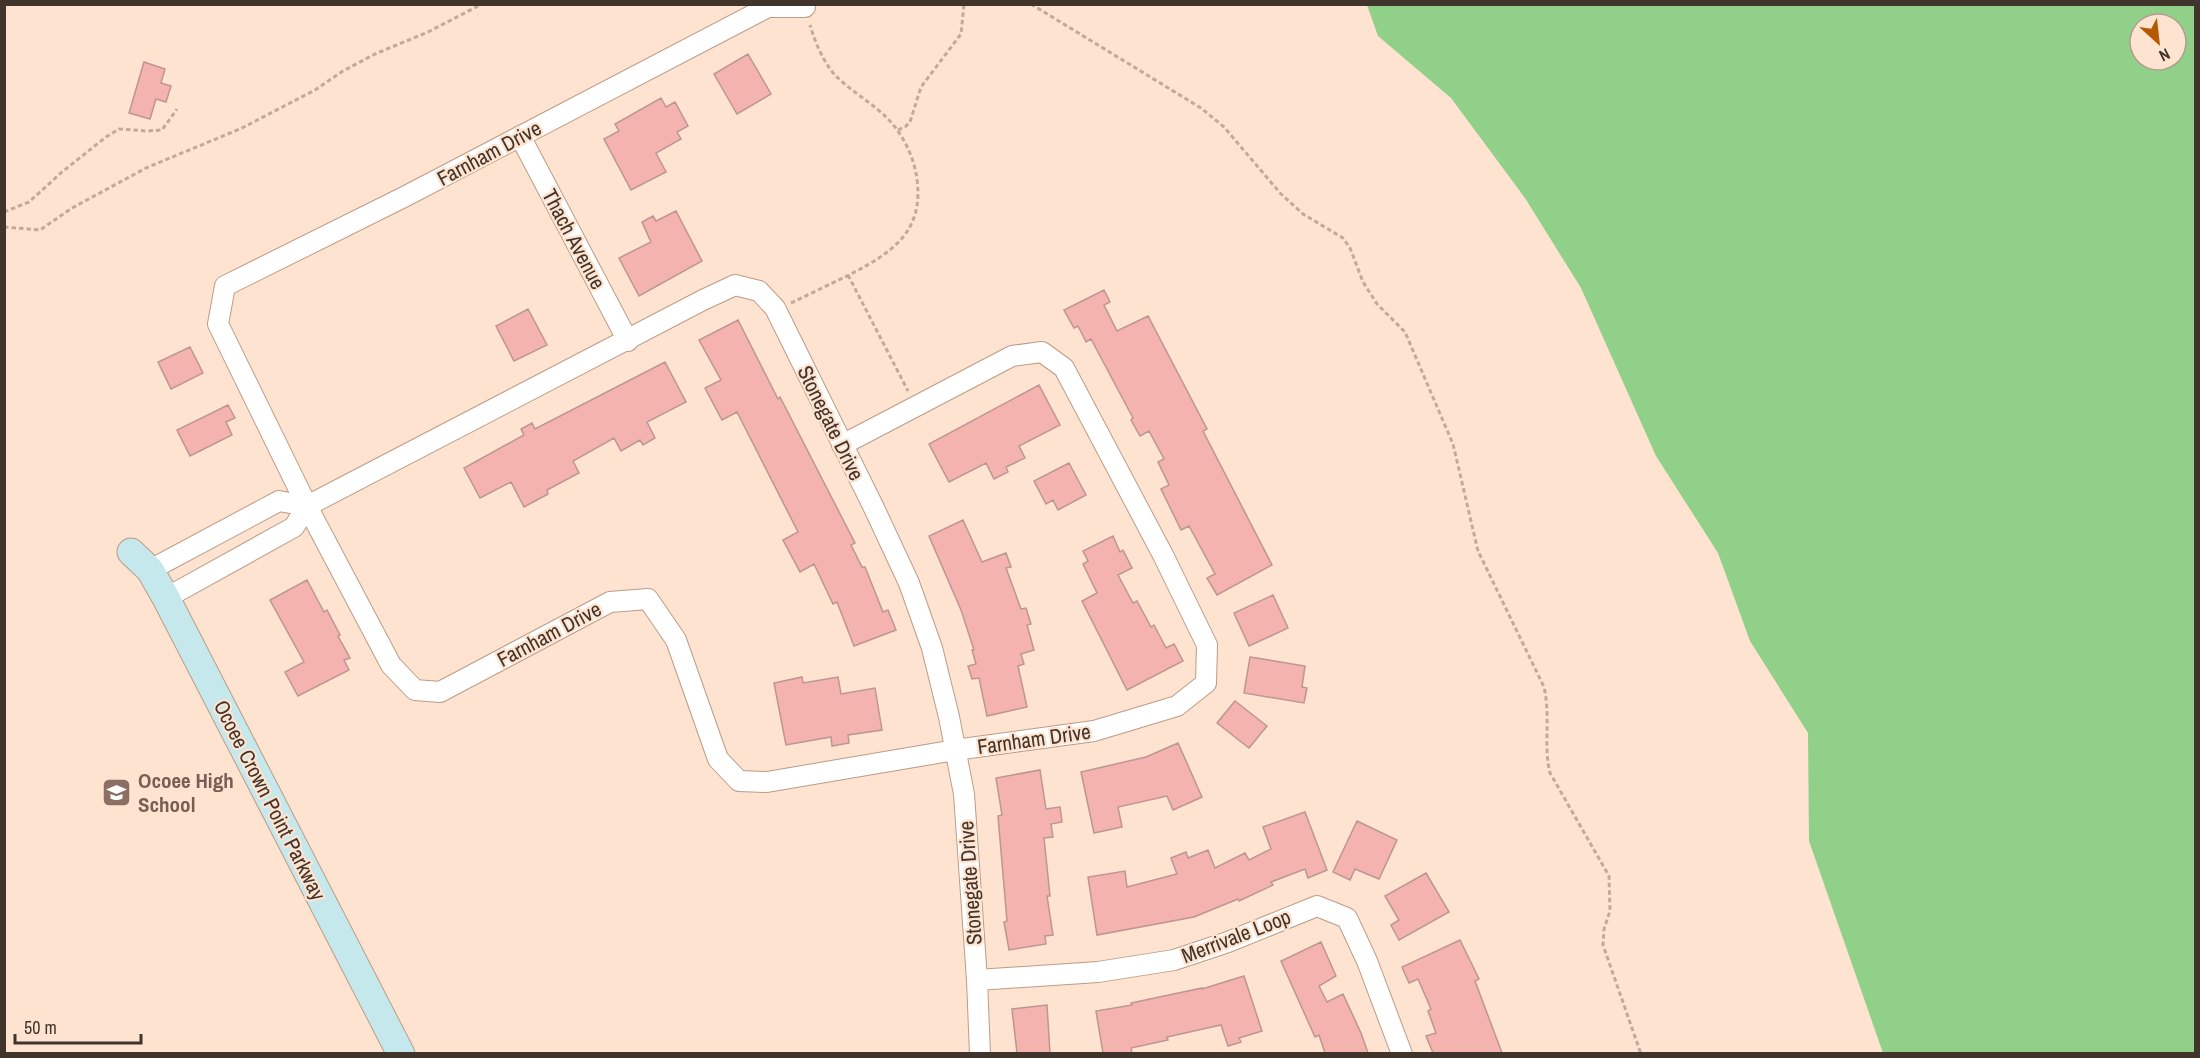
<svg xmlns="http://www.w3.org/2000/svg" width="2200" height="1058" font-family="'Archivo Narrow',sans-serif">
	<rect width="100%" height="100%" fill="#fee3d0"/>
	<path fill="#90d089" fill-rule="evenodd" d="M1367 5H2195V1053H1883L1809 841 1808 733 1750 641 1718 553 1656 456 1581 288 1525 198 1451 98 1378 36ZM2140 24H2176V60H2140Z"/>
	<path fill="#f4b3af" stroke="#bd9592" stroke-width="1.5" d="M748 54 771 94 737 114 714 74Z
		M144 62 165 69 161 83 171 86 166 102 156 99 150 119 129 113Z
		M661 98 666 107 675 102 688 126 677 132 681 139 656 153 666 172 631 190 604 139 619 131 615 124Z
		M676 211 702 261 639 296 619 258 651 242 642 222 653 216 656 221Z
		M1104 290 1110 302 1104 305 1117 331 1148 316 1207 429 1203 431 1272 565 1217 595 1207 578 1215 574 1189 526 1181 530 1161 489 1169 485 1158 462 1164 459 1149 431 1140 436 1131 420 1133 418 1091 339 1086 342 1078 326 1074 328 1064 310Z
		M528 309 547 345 514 361 496 326Z
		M738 320 778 399 780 397 855 543 851 545 862 567H865L883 612 888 610 896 630 854 646 837 602 833 604 814 564 800 572 783 540 798 532 737 412 722 420 705 388 721 380 699 340Z
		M190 347 203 373 171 389 158 362Z
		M665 362 686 402 647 422 655 438 643 445 640 440 621 451 614 438 573 461 579 473 547 490 548 494 524 507 511 482 480 498 464 468 524 435 521 429 532 423 535 429Z
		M1039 385 1060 425 1019 446 1025 458 1006 467 1008 472 994 479 986 463 949 482 929 444Z
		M228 405 235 418 226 422 232 435 190 456 177 430Z
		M1069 463 1086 495 1058 510 1053 500 1046 504 1034 481Z
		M963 520 982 562 1006 553 1011 567 1006 568 1021 609 1026 608 1031 624 1027 625 1034 650 1021 654 1024 664 1018 666 1027 707 987 716 979 678 972 679 968 666 976 664 972 650H974L961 610 929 536Z
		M1113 536 1120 552 1123 550 1132 568 1118 575 1133 603 1137 601 1151 627 1154 625 1166 648 1174 644 1183 661 1127 690 1082 601 1097 593 1083 564 1088 561 1083 551Z
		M307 580 324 612 327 610 340 635 338 636 350 658 344 660 349 670 298 696 285 672 304 662 270 600Z
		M1273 595 1288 628 1249 646 1234 613Z
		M1250 657 1305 666 1302 687 1307 688 1304 703 1244 693Z
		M802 677 803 683 838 677 841 694 875 688 882 730 848 735 849 743 832 746 831 737 786 745 774 683Z
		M1235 701 1267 726 1249 748 1217 723Z
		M1178 743 1202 797 1173 810 1167 796 1118 807 1122 827 1094 833 1081 772 1146 757Z
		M1040 770 1046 809 1060 807 1062 822 1051 824 1053 837 1044 838 1050 896H1047L1053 935 1045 936 1046 944 1009 950 1004 922 1007 921 998 816 1002 815 996 778Z
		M1305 812 1327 870 1308 878 1305 869 1271 882 1273 885 1239 901 1238 899 1194 917 1097 935 1088 877 1125 871 1127 887 1177 874 1171 858 1186 852 1188 858 1208 850 1215 868 1245 853 1249 860 1271 849 1263 827Z
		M1357 821 1397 840 1379 879 1355 869 1350 880 1333 872Z
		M1426 873 1449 912 1399 940 1391 925 1399 920 1385 896Z
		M1460 940 1479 979 1475 981 1502 1053H1433L1426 1036 1436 1033 1428 1011 1431 1009 1418 979 1409 983 1402 967Z
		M1321 942 1336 976 1319 986 1327 1002 1343 994 1361 1033 1368 1053H1325L1319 1035 1315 1037 1281 961Z
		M1244 976 1262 1031 1239 1038 1241 1042 1228 1046 1221 1025 1167 1037 1168 1040 1131 1048 1132 1053H1103L1096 1011 1132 1005 1131 1003 1202 988V989Z
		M1047 1005 1050 1053H1017L1012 1009Z"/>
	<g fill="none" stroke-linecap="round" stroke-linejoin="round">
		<defs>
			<path id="street" d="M805 7H768L404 197 225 286 218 324 307 506 391 665 415 690 440 692 610 602 648 599 676 640 718 759 739 781 767 782 955 750 1094 731 1177 706 1206 683 1207 645 1163 555 1064 368 1042 352 1012 356 842 445
				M520 136 628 341
				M150 570 279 501 307 506
				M166 598 294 527 307 506 703 300 735 285 759 291 775 308 874 508 909 583 932 648 949 717 964 794 977 980 980 1054
				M977 980 1098 972 1174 960 1228 942 1317 906 1347 918 1367 961 1402 1054"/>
			<path id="secondary" d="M131 552 150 570 166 598 401 1054"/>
		</defs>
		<use href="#street" stroke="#bc9c86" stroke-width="22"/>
		<use href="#secondary" stroke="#bc9c86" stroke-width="29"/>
		<path stroke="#c1aa9a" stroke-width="3" stroke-dasharray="4.5 3" stroke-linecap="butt" d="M1031 4 1201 108 1224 127 1281 194 1303 214 1343 238 1350 248 1363 282 1377 304 1405 332 1453 444 1478 551 1544 687C1551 718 1543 744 1550 773L1609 876 1610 911 1604 929 1603 945 1641 1054
			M898 130 905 127 910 122 921 87 961 34 964 4
			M4 212 29 202 62 172 106 137 119 129 147 131 162 130 177 109
			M4 227 40 230 72 208 146 168 242 128 315 90 343 71 375 54 428 32 482 4
			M848 275 908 391
			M791 303C810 294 830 284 849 275 891 253 924 233 917 179 914 157 903 134 887 118 871 102 849 90 834 74 822 59 815 42 810 25"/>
		<use href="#street" stroke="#fff" stroke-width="20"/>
		<use href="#secondary" stroke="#c4e8ec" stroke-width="27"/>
	</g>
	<defs>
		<symbol id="school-square" viewBox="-11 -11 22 22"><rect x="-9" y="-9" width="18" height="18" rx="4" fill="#8d6e63" stroke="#fee3d0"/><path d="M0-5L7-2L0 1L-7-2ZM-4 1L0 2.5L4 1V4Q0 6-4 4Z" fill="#fff"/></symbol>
	</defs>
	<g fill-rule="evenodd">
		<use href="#school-square" x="100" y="776" width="33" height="33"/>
	</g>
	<g text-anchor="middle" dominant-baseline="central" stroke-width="4.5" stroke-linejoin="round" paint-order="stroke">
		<g font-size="21" fill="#41342a" stroke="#fee3d0">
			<text transform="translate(489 153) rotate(-28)">Farnham Drive</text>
			<text transform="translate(574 239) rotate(62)">Thach Avenue</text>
			<text transform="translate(831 423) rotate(64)">Stonegate Drive</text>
			<text transform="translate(549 634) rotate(-28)">Farnham Drive</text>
			<text transform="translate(1034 739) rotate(-8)">Farnham Drive</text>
			<text transform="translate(270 800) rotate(63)">Ocoee Crown Point Parkway</text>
			<text transform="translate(970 883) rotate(-94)">Stonegate Drive</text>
			<text transform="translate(1236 936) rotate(-21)">Merrivale Loop</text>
		</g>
		<g font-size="21" font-weight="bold" fill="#785e54" stroke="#fee3d0" text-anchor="start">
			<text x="138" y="780">Ocoee High<tspan x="138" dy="24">School</tspan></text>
		</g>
	</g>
	<rect width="2200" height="1058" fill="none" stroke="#41342a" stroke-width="12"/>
	<g transform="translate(2158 42) rotate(153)"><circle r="28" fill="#fee3d0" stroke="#b29d8e" stroke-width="1.5"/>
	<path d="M0-4.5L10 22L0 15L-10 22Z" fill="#b55800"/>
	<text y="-9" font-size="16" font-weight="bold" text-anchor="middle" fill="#41342a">N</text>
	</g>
	<path d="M15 1034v9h126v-9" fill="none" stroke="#41342a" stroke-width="3"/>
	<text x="24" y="1034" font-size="18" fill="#41342a" stroke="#fee3d0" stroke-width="4.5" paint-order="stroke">50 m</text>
</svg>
